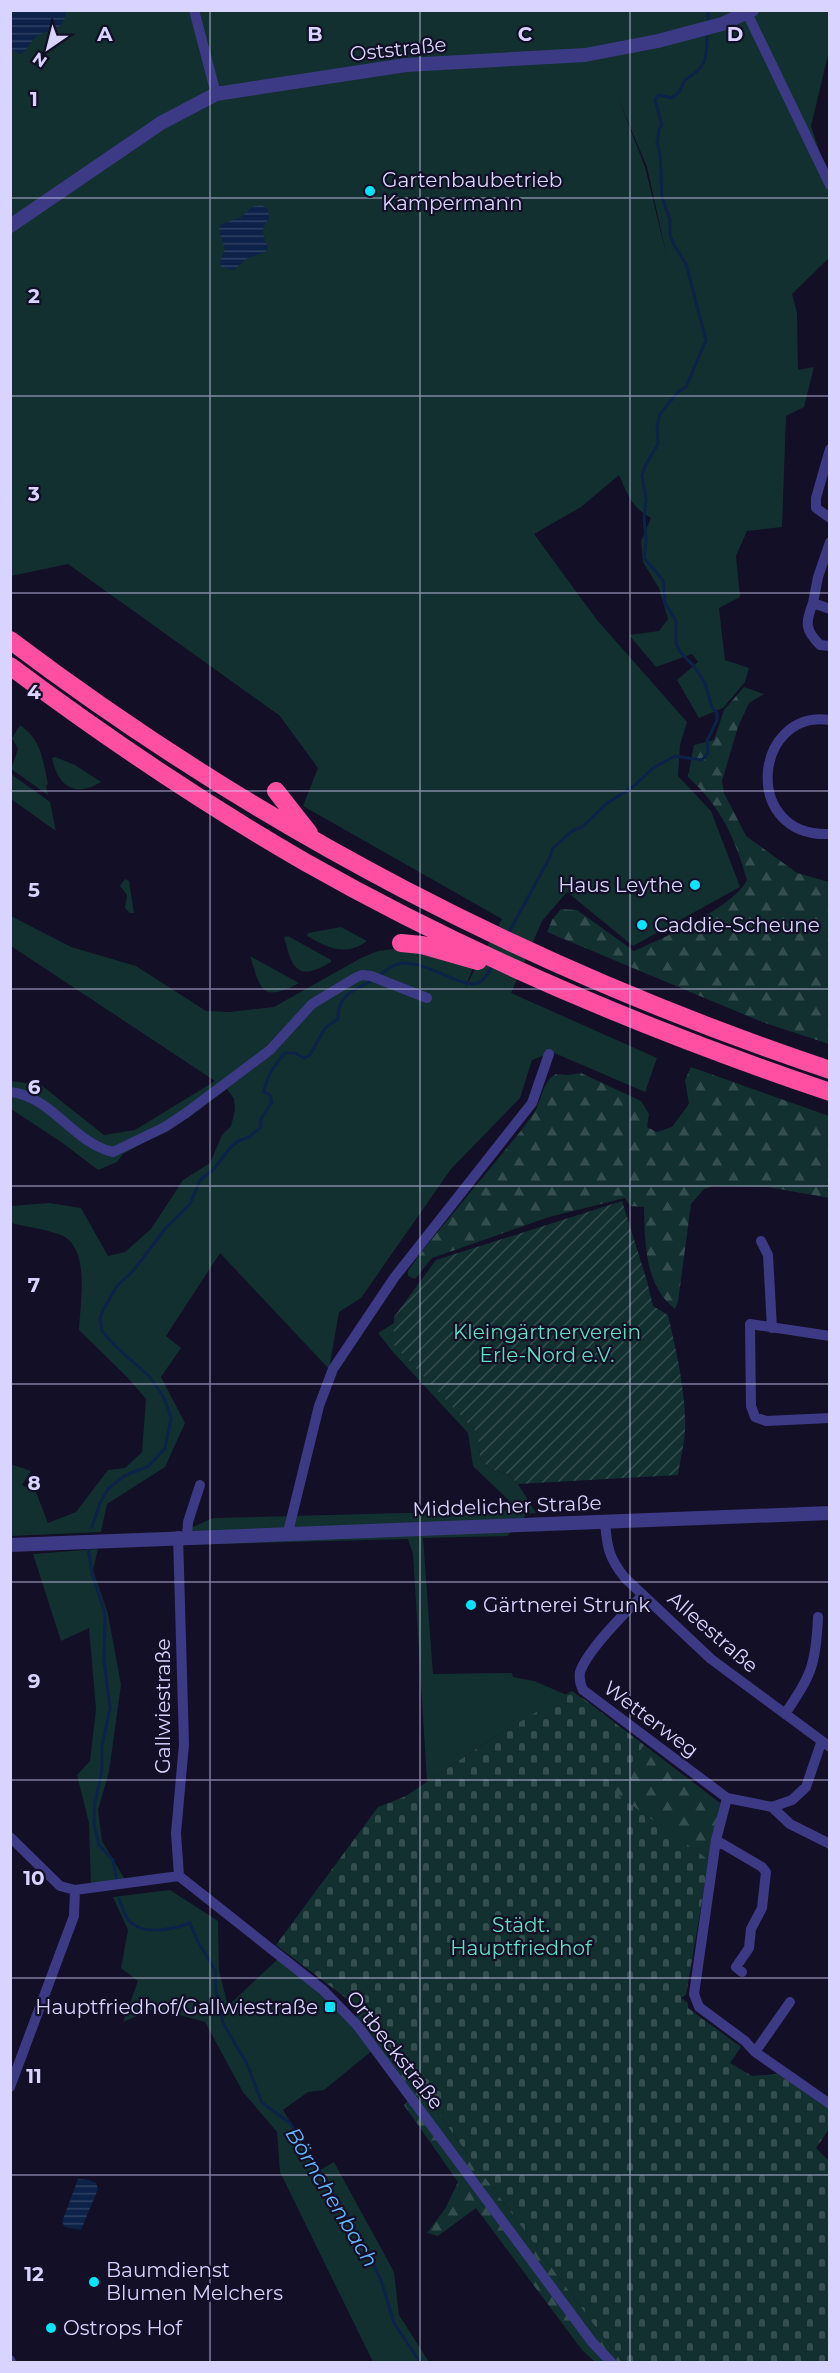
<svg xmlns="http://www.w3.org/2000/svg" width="840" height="2373" font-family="Montserrat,sans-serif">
	<defs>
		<pattern id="forest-firs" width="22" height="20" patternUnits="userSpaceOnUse" patternTransform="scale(1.5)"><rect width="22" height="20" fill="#12302f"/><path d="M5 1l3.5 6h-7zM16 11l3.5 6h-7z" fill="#344d4e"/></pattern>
		<pattern id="cemetery-stones" width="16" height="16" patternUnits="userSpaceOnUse" patternTransform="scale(1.5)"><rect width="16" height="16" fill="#12302f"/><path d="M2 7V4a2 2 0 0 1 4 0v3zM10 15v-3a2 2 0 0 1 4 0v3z" fill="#344d4e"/></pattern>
		<pattern id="garden-furrows" width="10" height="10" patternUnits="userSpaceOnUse" patternTransform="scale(1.5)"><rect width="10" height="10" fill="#12302f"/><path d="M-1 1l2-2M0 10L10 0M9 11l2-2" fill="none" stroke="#344d4e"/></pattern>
		<pattern id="water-rules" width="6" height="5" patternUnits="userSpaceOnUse" patternTransform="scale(1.5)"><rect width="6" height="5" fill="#0c2248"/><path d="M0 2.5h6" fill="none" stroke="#2f4163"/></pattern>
	</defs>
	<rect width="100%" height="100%" fill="#130f26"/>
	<path fill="#12302f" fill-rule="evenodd" d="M11 11H829V51L811 126 829 180V258L792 294 797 313 798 370 814 367 804 407 786 416 782 527 747 531 736 556 740 597 719 608 725 660 749 668 745 682 723 708 699 718 677 680 698 662 692 654 656 667 629 635 659 631 668 619 659 588 643 562 641 541 651 518C631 507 628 495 619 475L581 507 534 534 597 620 687 722 680 745 678 776 711 811 740 887 633 946 567 892 542 921 511 993 657 1058 645 1092 552 1052 532 1060 520 1098 451 1169 361 1298 339 1312 329 1369 220 1253 166 1336 181 1348 161 1377 185 1423 165 1467 107 1504 101 1532 11 1536 10 1464 31 1471 22 1485 36 1492 48 1523 76 1512 108 1470 125 1468 142 1452 146 1399 127 1377 79 1330C80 1303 91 1248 61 1235 45 1229 27 1227 11 1223V1206L49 1203 81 1208 108 1256 125 1252 151 1229 183 1180 210 1163 222 1135 231 1126 235 1110 234 1099 227 1089 188 1118 123 1154 117 1162 98 1170 64 1144 11 1109V1081L41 1085 104 1135 135 1130 215 1081 11 946V916L71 947 136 966 206 1011 229 1012 274 1007 361 958 378 951 401 948 473 968 465 988 502 919 303 806 318 768 280 716 68 564 11 576ZM619 100 647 167 667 257 645 167Z
		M20 725C41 739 43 760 48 784L46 786 48 795 11 769 18 749 12 738Z
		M55 757 75 765 101 782C74 798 58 786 52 758Z
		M11 774 50 802 56 831 11 799Z
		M125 879 129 881 134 913H130L125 908 127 895 120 886Z
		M341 927 367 941C345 957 328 948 307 936L308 933Z
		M288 936 331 960V962C296 983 292 967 284 937Z
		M250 956 299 983C261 1003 261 990 250 956Z
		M394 1323 395 1345 479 1435 480 1458 490 1469 508 1474 518 1484 536 1513 526 1514 522 1522 507 1536 423 1538 433 1674 512 1673 513 1677 534 1681 567 1695 488 1741 427 1782 413 1554 408 1539 181 1545 191 1528 213 1518 519 1510 473 1466 468 1433 393 1352 378 1333Z
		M98 1549 93 1570 108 1614 121 1685 109 1772 98 1810 102 1841 127 1883 91 1888 89 1823 77 1775 90 1761 96 1709 89 1628 61 1641 33 1554Z
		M170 1890 218 1921 219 1971 228 2006 281 1956 323 1990 373 2050 324 2090 308 2092 283 2110 320 2170 334 2162 394 2272 399 2315 429 2362H373L280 2172 277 2132 243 2092 205 2022 155 2008 123 2022 138 1981 121 1968 128 1930 113 1897Z"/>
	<path fill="url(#forest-firs)" d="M744 687 764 694 749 703 738 727 722 781 724 793 746 836 797 873 829 882V1044L762 1022 547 932 552 920 561 909 577 910 634 951C663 938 733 908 747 880 735 838 721 807 688 777L694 745 714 740 724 710Z
		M691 1067 829 1116V1198L768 1187 713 1186 704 1189 691 1204 678 1302 675 1309C644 1285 645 1241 644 1207L630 1206 625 1198 549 1217 432 1258 415 1279 408 1276V1271L422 1251 520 1132 536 1110 544 1088 550 1078 556 1074 568 1075 581 1073 641 1101 649 1114 647 1127 657 1132 672 1127 689 1104 685 1080Z
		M580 1696 720 1803 709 1860 611 1791Z
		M351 2002 384 2040 600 2333 624 2362H595L582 2350 476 2208 438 2236 427 2233 445 2209 458 2182 404 2105 409 2099 359 2023Z"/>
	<path fill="url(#cemetery-stones)" d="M572 1691 644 1745 612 1791 709 1860 686 1995 681 1998 688 2003V2008L741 2047 730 2063 752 2076 778 2074 829 2109V2129L816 2148 829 2161V2362H624L600 2333 384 2040 351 2002 276 1945 378 1807 406 1796 488 1741Z"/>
	<path fill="url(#garden-furrows)" d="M622 1201 647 1281 653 1306 668 1315C676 1349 687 1398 685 1432 684 1446 680 1461 678 1475L518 1484 508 1474 490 1469 480 1458 478 1434 394 1345V1317L436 1260Z"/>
	<path fill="url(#water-rules)" d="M11 10 66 11C64 34 49 27 36 37 28 43 29 52 19 54L11 48Z
		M262 205 268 210 269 219C259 229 264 236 268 248L265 252 246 259 234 270 221 267 220 261 225 249 219 230 220 225 241 217 252 207Z
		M78 2179 89 2180 96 2183 98 2189 81 2230 65 2227 62 2222Z"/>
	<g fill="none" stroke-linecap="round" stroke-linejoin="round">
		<path stroke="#0c2248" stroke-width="3" d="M708 24V10
			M508 934 550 857 553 848 572 831 582 827 606 804 634 786 653 768 675 756 702 760 708 753 707 741 717 720V713L712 707 705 683 694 666 680 652 676 643V621L665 603 663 580 644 558 646 541 644 518 646 499 642 475 645 466 658 444 657 425 660 414 678 392 686 387 706 340 686 264 674 245 670 235V220L662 197 660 154 657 143 659 129 662 125 655 100 659 95 672 98 679 92 685 80C707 67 707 58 707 33
			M379 976C384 972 389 967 395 965 420 955 458 989 478 983 485 980 490 971 493 964
			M92 1527 100 1503 108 1489 124 1476 149 1466 165 1448 171 1418 164 1398 150 1377 114 1345 102 1331 100 1319 103 1310 117 1286 133 1271 166 1228 190 1204 200 1180 213 1170 230 1148 238 1141 249 1137 261 1127V1119L272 1102 270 1095 264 1092C266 1078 275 1064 285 1053H295L304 1058 310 1055 325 1028 338 1019C337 995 354 990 373 980
			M88 1548 92 1573 105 1614 104 1660 110 1708 102 1746V1770L95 1802 94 1824 99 1845 113 1860 117 1882
			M119 1898C121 1904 123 1911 126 1917 139 1937 171 1930 190 1923L198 1942 215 1970 216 1991 223 2023 247 2064 262 2103 290 2123 348 2217 381 2280 394 2323 420 2362"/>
		<path stroke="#3d3a85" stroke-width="10" d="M194 10 216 94
			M747 13 830 185
			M830 449 816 498V508L830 518
			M830 542 818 577 813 603 830 609
			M813 603C805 623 805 630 820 645L830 646
			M830 720C753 709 741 838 830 834
			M10 1092C52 1096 73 1143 113 1152L165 1127 186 1113 270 1050 312 1004 355 978 362 975 371 976 427 998
			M761 1241 768 1255 772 1328
			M830 1336 750 1324 751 1406 755 1417 766 1421 830 1418
			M605 1522C607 1548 609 1558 625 1578L711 1659 830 1747
			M288 1532 319 1406 333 1369 394 1278 532 1103 549 1054
			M178 1536 184 1744 176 1833 179 1876
			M187 1536 188 1522 200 1485
			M643 1595C626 1611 587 1651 580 1672 579 1679 580 1684 583 1690L727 1798 772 1807 792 1800 806 1787 821 1743
			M785 1714C811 1675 816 1666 818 1617
			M727 1798 716 1840 694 1994 699 2007 745 2041 755 2052 830 2104
			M772 1807 790 1824 830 1844
			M10 1837 60 1886 75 1890 179 1876
			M716 1840 762 1867 766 1872 762 1908 751 1929 749 1948 736 1967 742 1972
			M179 1876 323 1990 357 2025 592 2342 611 2362
			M755 2052 790 2002
			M10 2087 74 1916 75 1890
			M10 2360 11 2362"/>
		<path stroke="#3d3a85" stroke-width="14" d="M10 226 161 123 216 94 406 65 585 55 658 41 722 24 752 10
			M10 1545 830 1513"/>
		<path stroke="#ff4fa3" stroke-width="18" d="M10 640C262 830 532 970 830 1070
			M10 666C105 737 203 803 305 862 472 957 649 1031 830 1092
			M276 791 309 833
			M401 943 422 945 478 961"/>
	</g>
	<path fill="none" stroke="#d9d4ff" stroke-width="1.5" stroke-opacity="0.55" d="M210 10V2362M420 10V2362M630 10V2362M10 198H830M10 396H830M10 593H830M10 791H830M10 989H830M10 1186H830M10 1384H830M10 1582H830M10 1780H830M10 1978H830M10 2175H830"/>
	<g fill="#00e5ff" stroke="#130f26" stroke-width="2">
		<circle cx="370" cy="191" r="6"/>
		<circle cx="695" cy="885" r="6"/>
		<circle cx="642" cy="925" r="6"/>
		<circle cx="471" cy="1605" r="6"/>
		<rect x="324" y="2001" width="12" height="12" rx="3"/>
		<circle cx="94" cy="2282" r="6"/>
		<circle cx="51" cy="2328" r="6"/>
	</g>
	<g text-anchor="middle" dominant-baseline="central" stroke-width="4.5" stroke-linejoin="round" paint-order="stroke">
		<g font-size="20" fill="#d9d4ff" stroke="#130f26">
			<text transform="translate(398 49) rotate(-6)">Oststraße</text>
			<text transform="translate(507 1506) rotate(-2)">Middelicher Straße</text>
			<text transform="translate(713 1632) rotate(41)">Alleestraße</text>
			<text transform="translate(163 1706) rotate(-90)">Gallwiestraße</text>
			<text transform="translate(651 1719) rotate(37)">Wetterweg</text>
			<text transform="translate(395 2050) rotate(52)">Ortbeckstraße</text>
		</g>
		<g font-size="20" fill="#d9d4ff" stroke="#130f26" text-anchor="start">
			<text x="382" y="180">Gartenbaubetrieb<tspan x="382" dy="23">Kampermann</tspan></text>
			<text x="683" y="885" text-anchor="end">Haus Leythe</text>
			<text x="654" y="925">Caddie-Scheune</text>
			<text x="483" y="1605">Gärtnerei Strunk</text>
			<text x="318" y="2007" text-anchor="end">Hauptfriedhof/Gallwiestraße</text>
			<text x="106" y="2270">Baumdienst<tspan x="106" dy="23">Blumen Melchers</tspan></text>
			<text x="63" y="2328">Ostrops Hof</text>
		</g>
		<g font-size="20" fill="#5fe0c0" stroke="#130f26">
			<text x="547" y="1332">Kleingärtnerverein<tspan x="547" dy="23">Erle-Nord e.V.</tspan></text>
			<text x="521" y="1925">Städt.<tspan x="521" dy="23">Hauptfriedhof</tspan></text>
		</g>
		<g font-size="21" font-style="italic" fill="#62b6ff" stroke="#130f26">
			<text transform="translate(332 2197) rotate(59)">Börnchenbach</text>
		</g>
	</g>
	<g font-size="20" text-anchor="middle" font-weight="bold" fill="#d9d4ff" stroke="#130f26" stroke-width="4.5" stroke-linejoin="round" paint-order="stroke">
		<text x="105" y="41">A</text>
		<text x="315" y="41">B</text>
		<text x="525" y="41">C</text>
		<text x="735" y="41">D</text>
		<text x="34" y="106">1</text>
		<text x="34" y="303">2</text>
		<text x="34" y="501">3</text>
		<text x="34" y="699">4</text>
		<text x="34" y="897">5</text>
		<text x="34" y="1094">6</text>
		<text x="34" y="1292">7</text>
		<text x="34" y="1490">8</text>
		<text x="34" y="1688">9</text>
		<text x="34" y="1885">10</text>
		<text x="34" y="2083">11</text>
		<text x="34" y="2281">12</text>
	</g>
	<rect width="840" height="2373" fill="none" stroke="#d9d4ff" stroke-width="24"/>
	<g transform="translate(48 48) rotate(215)" stroke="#130f26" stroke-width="4.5" paint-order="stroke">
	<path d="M0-4.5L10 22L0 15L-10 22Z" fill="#d9d4ff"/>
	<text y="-9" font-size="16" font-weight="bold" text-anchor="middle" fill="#d9d4ff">N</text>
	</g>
</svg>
